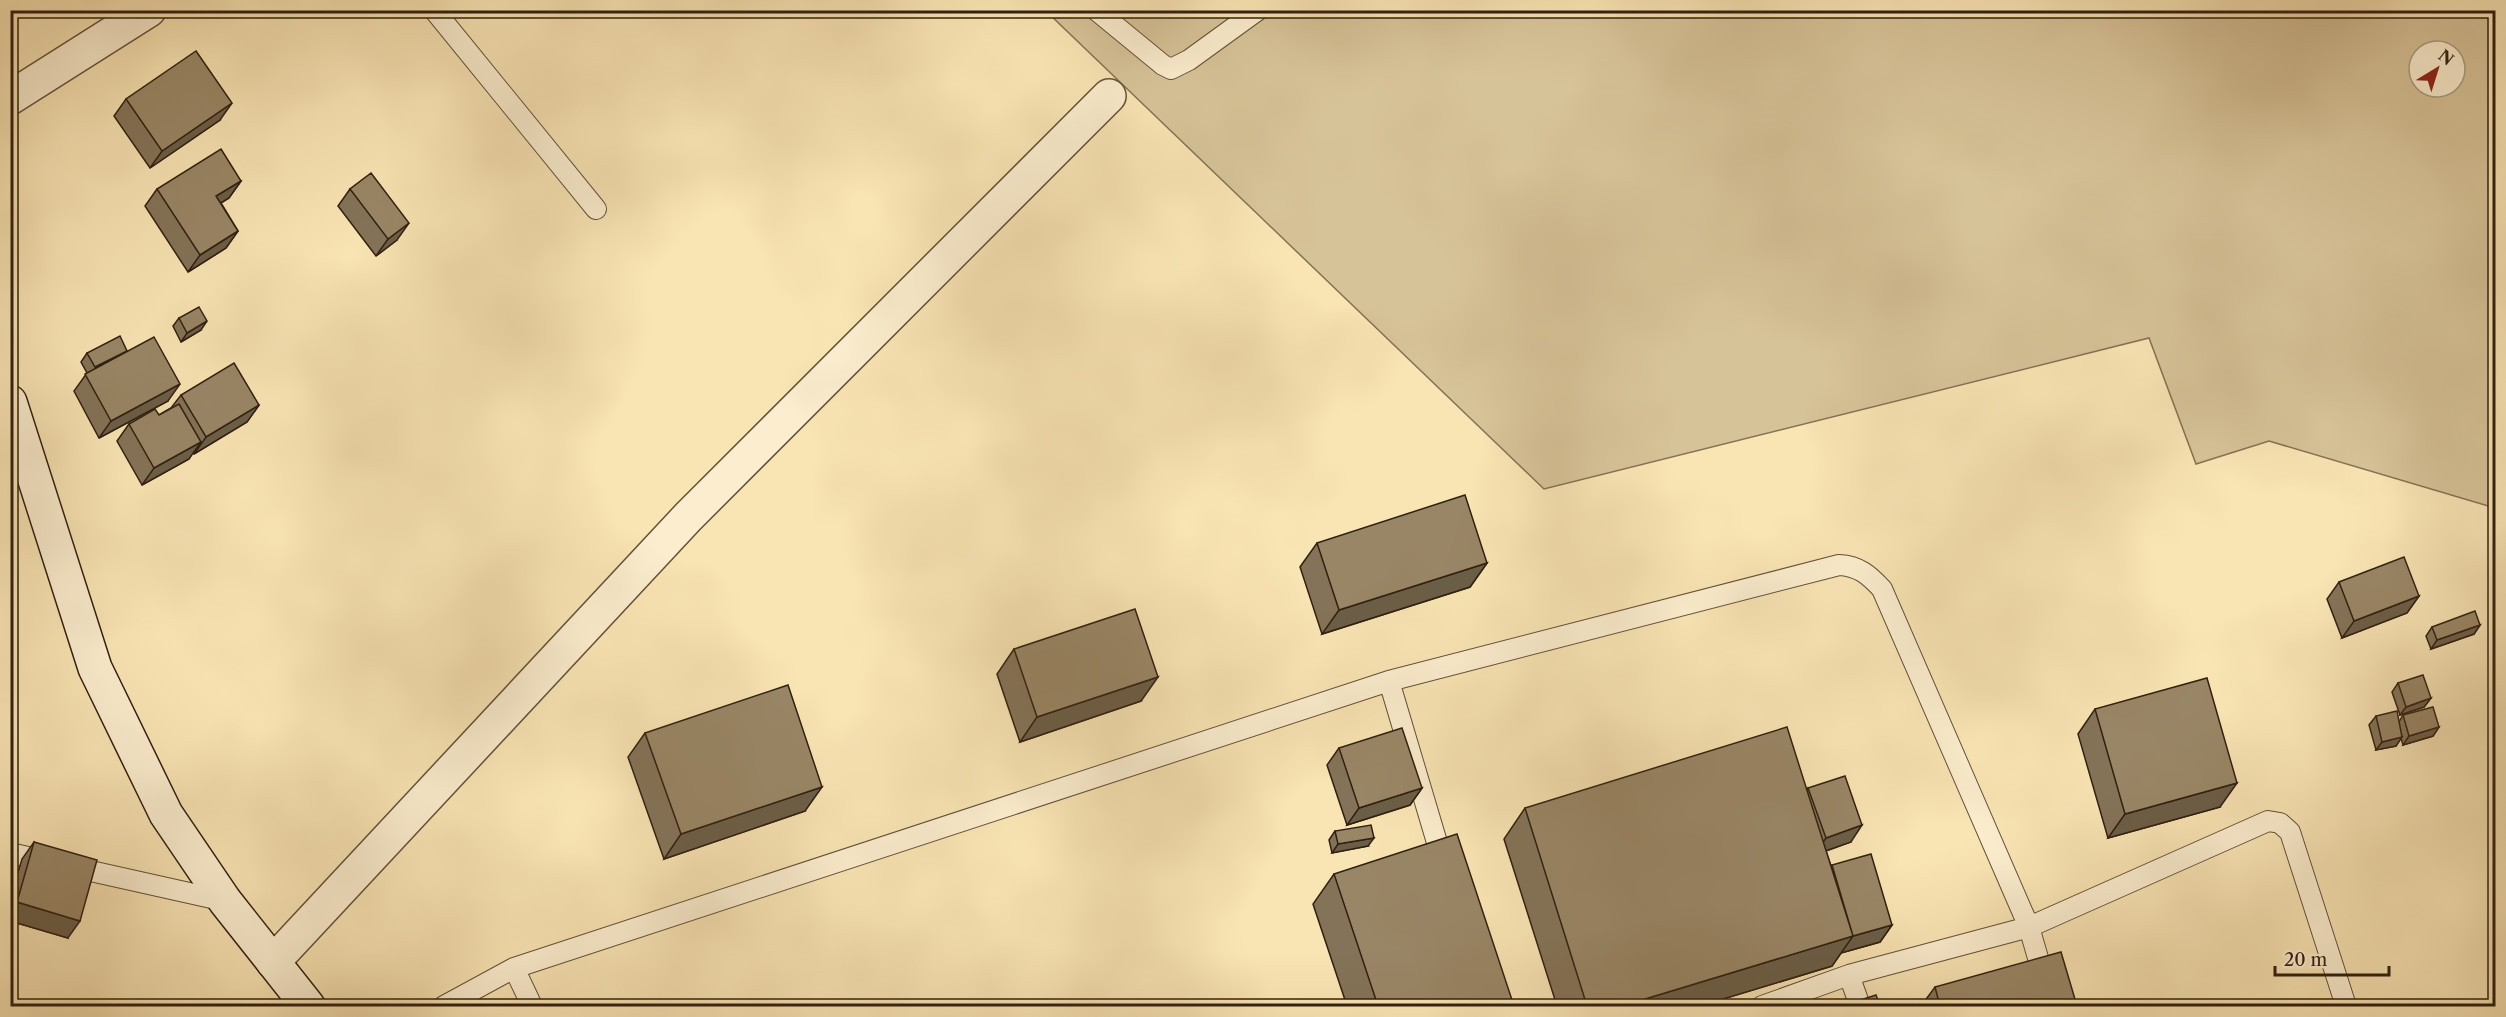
<svg xmlns="http://www.w3.org/2000/svg" width="2506" height="1017" font-family="'Libre Caslon Text',serif">
	<rect width="100%" height="100%" fill="#f9e4b4"/>
	<filter id="stains"><feTurbulence type="fractalNoise" baseFrequency=".00333" numOctaves="4"/><feColorMatrix values="0 0 0 0 .2 0 0 0 0 .09 0 0 0 0 .02 0 0 0 .5 -.17"/></filter>
	<radialGradient id="worn" r=".72"><stop offset=".6" stop-color="#630" stop-opacity="0"/><stop offset="1" stop-color="#630" stop-opacity=".3"/></radialGradient>
	<path fill="#d7c398" stroke="#847254" stroke-width="1.5" fill-rule="evenodd" d="M1046 11H2495V508L2269 441 2196 464 2149 338 1544 489ZM2419 51H2455V87H2419Z"/>
	<g fill="none" stroke-linecap="round" stroke-linejoin="round">
		<defs>
			<path id="service" d="M434 10 596 209
				M1096 10 1163 65 1171 69 1189 60 1258 10
				M1389 681 1444 866
				M10 853 225 901
				M514 968 532 1006
				M1849 975 1860 1006
				M444 1006 514 968 1389 681 1839 565C1859 566 1869 575 1882 589L2029 927 2052 1006
				M1762 1006 1849 975 2029 927 2268 821 2280 823 2290 832 2346 1006"/>
			<path id="minor" d="M10 98 149 10
				M273 962 688 517 1109 96"/>
			<path id="secondary" d="M10 402 95 668 166 814 225 901 308 1006"/>
		</defs>
		<use href="#service" stroke="#63513a" stroke-width="22"/>
		<use href="#minor" stroke="#63513a" stroke-width="36"/>
		<use href="#secondary" stroke="#312011" stroke-width="36"/>
		<use href="#service" stroke="#fbedce" stroke-width="20"/>
		<use href="#minor" stroke="#fbedce" stroke-width="33"/>
		<use href="#secondary" stroke="#fbedce" stroke-width="33"/>
	</g>
	<path fill="#847358" stroke="#312011" stroke-width="1.5" d="M126 99 220 120 150 168 114 116Z
		M241 181 229 198 221 203 238 231 226 248 188 272 145 206 157 189Z
		M350 189 397 240 376 256 338 206Z
		M179 318 201 330 181 342 173 326Z
		M127 351 168 401 99 438 74 391 87 373 81 362 87 353Z
		M181 395 259 405 247 422 194 454 193 452 189 459 142 485 117 441 129 424 159 415 171 408Z
		M1317 543 1487 563 1470 587 1322 634 1300 567Z
		M2339 582 2419 596 2407 613 2342 638 2327 599Z
		M2480 625 2474 634 2431 649 2426 636 2432 627Z
		M1014 649 1141 701 1020 742 997 674Z
		M2398 683 2431 698 2424 707 2400 715 2392 692Z
		M2095 709 2220 807 2108 838 2078 734Z
		M2403 715 2439 727 2433 736 2403 745 2401 738 2396 746 2376 750 2369 725 2376 716 2399 722Z
		M645 733 805 811 664 859 628 757Z
		M1339 748 1422 788 1410 805 1347 825 1327 765Z
		M1808 788 1851 842 1826 851 1831 866 1832 865 1892 925 1880 942 1841 953 1832 966 1700 1006H1557L1504 839 1525 808 1807 790Z
		M1335 831 1368 846 1332 853 1329 840Z
		M34 842 68 938 10 921V899L22 859Z
		M1334 874 1514 1006H1347L1313 904Z
		M1935 987 2077 1006H1921Z"/>
	<path fill="#6b5e47" stroke="#312011" stroke-width="1.5" d="M232 103 220 120 150 168 162 151Z
		M241 181 229 198 204 213 216 196Z
		M409 223 397 240 376 256 388 239Z
		M238 231 226 248 188 272 200 255Z
		M207 321 201 330 181 342 187 333Z
		M180 384 168 401 99 438 111 421Z
		M259 405 247 422 194 454 206 437Z
		M201 442 189 459 142 485 154 468Z
		M1487 563 1470 587 1322 634 1339 610Z
		M2419 596 2407 613 2342 638 2354 621Z
		M2480 625 2474 634 2431 649 2437 640Z
		M1158 677 1141 701 1020 742 1037 717Z
		M2431 698 2424 707 2400 715 2406 707Z
		M2439 727 2433 736 2403 745 2409 736Z
		M2402 737 2396 746 2376 750 2382 742Z
		M2237 783 2220 807 2108 838 2125 814Z
		M822 787 805 811 664 859 681 834Z
		M1422 788 1410 805 1347 825 1359 808Z
		M1862 825 1851 842 1814 855 1826 838Z
		M1374 838 1368 846 1332 853 1338 844Z
		M17 902 80 921 68 938 10 921V911Z
		M1892 925 1880 942 1841 953 1853 936Z
		M1853 936 1832 966 1700 1006H1622Z"/>
	<path fill="#998666" stroke="#312011" stroke-width="1.5" d="M196 51 232 103 162 151 126 99Z
		M221 149 241 181 216 196 238 231 200 255 157 189Z
		M371 173 409 223 388 239 350 189Z
		M199 307 207 321 187 333 179 318Z
		M120 336 127 351 95 367 87 353Z
		M154 337 180 384 111 421 85 374Z
		M234 363 259 405 206 437 181 395Z
		M179 404 201 442 154 468 129 424 155 409 159 415Z
		M1465 495 1487 563 1339 610 1317 543Z
		M2404 557 2419 596 2354 621 2339 582Z
		M1135 609 1158 677 1037 717 1014 649Z
		M2475 611 2480 625 2437 640 2432 627Z
		M2423 675 2431 698 2406 707 2398 683Z
		M2207 678 2237 783 2125 814 2095 709Z
		M788 685 822 787 681 834 645 733Z
		M2433 707 2439 727 2409 736 2403 715Z
		M2397 711 2402 737 2382 742 2376 716Z
		M1787 727 1853 936 1622 1006H1587L1525 808Z
		M1402 728 1422 788 1359 808 1339 748Z
		M1845 776 1862 825 1826 838 1808 788Z
		M1371 825 1374 838 1338 844 1335 831Z
		M1457 834 1514 1006H1378L1334 874Z
		M34 842 97 860 80 921 17 902Z
		M1871 854 1892 925 1853 936 1832 865Z
		M2061 952 2077 1006H1940L1935 987Z
		M1876 995 1880 1006H1842Z"/>
	<rect width="2506" height="1017" fill="none" stroke="#f9e4b4" stroke-width="36"/>
	<rect x="12" y="12" width="2482" height="993" fill="none" stroke="#312011" stroke-width="3"/>
	<rect x="18" y="18" width="2470" height="981" fill="none" stroke="#312011" stroke-width="1.5"/>
	<g transform="translate(2437 69) rotate(38)"><circle r="28" fill="#fbedce" stroke="#aa9b82" stroke-width="1.5"/>
	<path d="M0-4.5L10 22L0 15L-10 22Z" fill="#8f2418"/>
	<text y="-9" font-size="16" font-weight="bold" text-anchor="middle" fill="#312011">N</text>
	</g>
	<path d="M2275 966v9h114v-9" fill="none" stroke="#312011" stroke-width="3"/>
	<text x="2284" y="966" font-size="18" fill="#312011" stroke="#fbedce" stroke-width="4.5" paint-order="stroke">20 m</text>
	<rect width="100%" height="100%" filter="url(#stains)"/>
	<rect width="100%" height="100%" fill="url(#worn)"/>
</svg>
